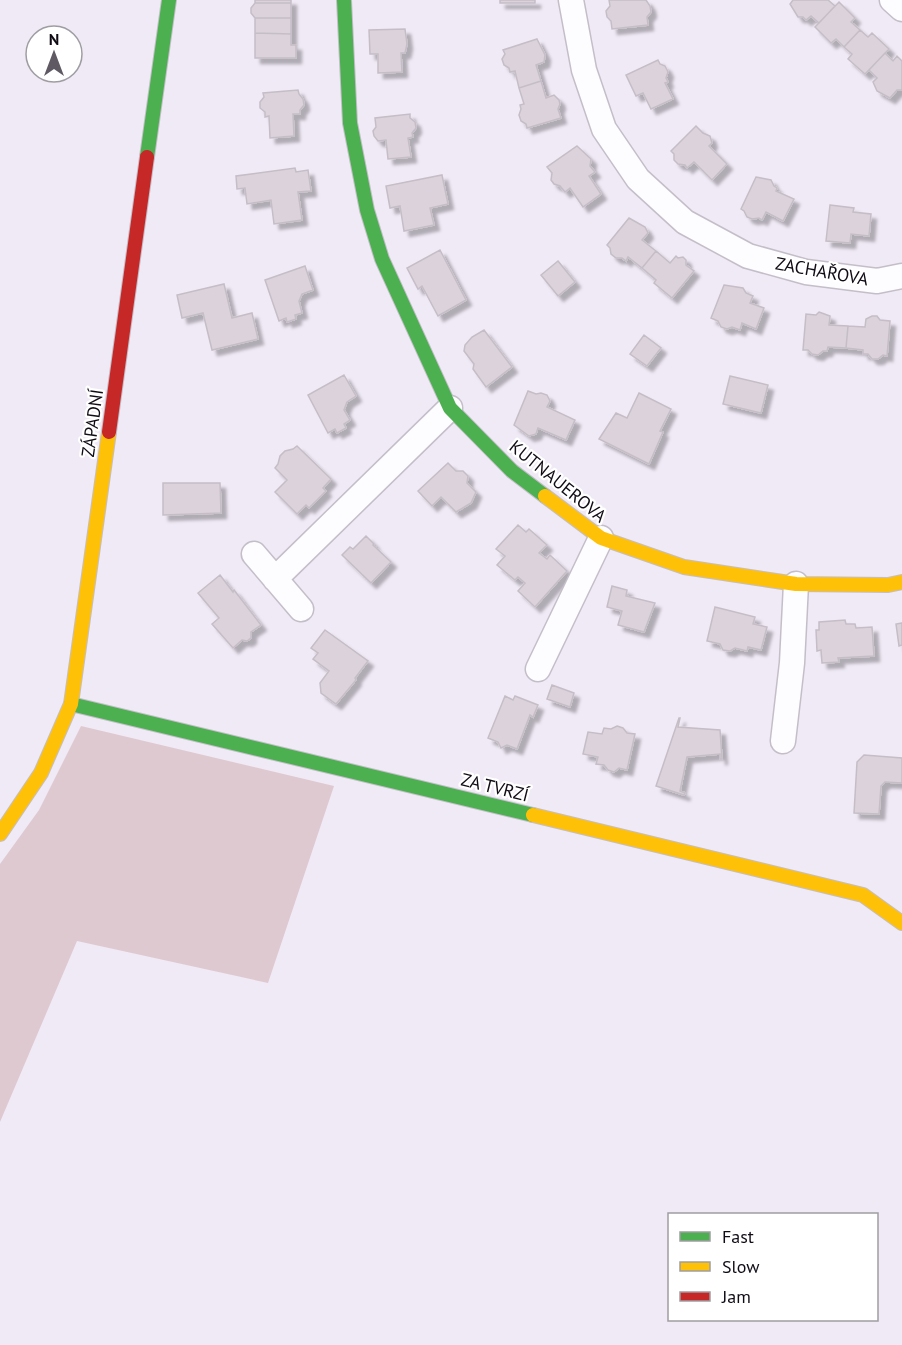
<svg xmlns="http://www.w3.org/2000/svg" width="902" height="1345" font-family="'PT Sans',sans-serif">
	<defs>
		<filter id="shadow"><feDropShadow dx="5.5" dy="5.5" stdDeviation="1.5" flood-color="#0004"/></filter>
	</defs>
	<rect width="100%" height="100%" fill="#f0eaf6"/>
	<path fill="#dfc9d0" d="M81 726 334 786 268 983 77 941 0 1122V864L39 810Z"/>
	<path fill="#dbd2db" stroke="#c6bec7" stroke-width="1.5" filter="url(#shadow)" d="M255 0H291V3H255Z
		M500 0H535V3H500Z
		M609 0H646L650 6 651 12 647 17 648 25 612 29 611 21 607 17 606 11 610 6Z
		M793 0H828L835 6 819 23 811 16 806 20 803 17H798L790 4Z
		M839 2 855 18 851 22 860 30 844 47 836 39 831 43 815 27Z
		M255 3H291V18H255L251 13V8Z
		M255 18H291V34L255 33Z
		M405 29 407 44 405 53H401L402 72 378 73V54H370L369 30Z
		M860 30 868 37 872 33 889 49 865 74 848 59 852 54 844 47Z
		M255 33 291 34V45H296V58H255Z
		M537 39 545 55 544 62 536 65 541 81 519 88 515 71 510 72 509 68 504 65 502 59 505 54 503 50Z
		M885 53 893 61 897 56 902 61V90H897L890 98 877 91 873 82 877 78 869 70Z
		M658 60 660 64 665 66 668 72 666 78 668 82 665 83 673 99 651 109 643 93 636 96 626 75Z
		M541 81 546 98 554 95 559 100 560 104 558 109 561 118 527 128 526 124 521 121 519 115 521 109 520 105 524 104 519 88Z
		M298 90 299 94 303 99 304 105 300 110V114H293L294 136 270 138 269 116 265 117V112L260 108V102L264 97 263 93Z
		M410 114V118L415 122 416 128 412 133 413 137 408 138 411 157 388 159 386 140 378 141 374 136 373 131 376 127 375 118Z
		M696 126 703 133 710 136 712 143 709 146 727 164 712 180 694 162 687 168 685 165 678 164 674 160V154L671 151Z
		M577 146 591 159 590 166 595 172 589 176 601 194 583 207 570 188 565 192 560 186 554 184 551 180 552 173 547 167Z
		M295 168 296 172 308 170 311 191 298 192 302 220 274 224 271 200 247 204 245 188 237 189 236 176Z
		M442 175 448 204 430 208 434 225 404 231 400 206 390 208 386 186Z
		M756 177 771 180 774 186 777 188 776 191 794 199 783 221 766 212 762 220 759 218 752 219 747 217 744 211 741 209Z
		M830 205 854 208 853 212 871 214 869 236 851 234 850 243 826 241Z
		M629 218 645 227 648 233 642 240 656 251 642 268 628 257 626 261 622 258H616L611 254 610 248 607 245Z
		M440 250 466 300 438 316 422 286 418 289 407 268Z
		M656 251 670 263 676 256 678 258 683 257 686 260V265L694 271 672 298 654 283 656 280 642 268Z
		M558 261 575 282 558 296 541 275Z
		M305 266 313 290 302 294 299 301 302 313 295 315 296 319 287 322 286 318 279 321 265 280Z
		M224 284 232 318 252 313 258 339 212 350 203 313 182 318 177 295Z
		M724 285 743 288 746 293 753 296 750 303 764 308 756 329 742 323 740 330 732 327 727 329 721 327 718 321 711 318Z
		M819 312 830 316 829 325 848 326 846 348 828 347 827 351H823L818 355 812 354 808 350H803L806 314 816 315Z
		M872 316H877L880 320 890 321 887 356 883 355 878 359H872L868 354H863V350L846 348 848 326 865 327 866 319Z
		M484 330 512 367 486 387 473 369 474 364 464 351 465 345 472 337Z
		M644 335 661 348 647 366 630 354Z
		M344 375 356 396 347 402 344 410 350 420 344 424 346 428 337 433 335 429 328 433 308 395Z
		M730 376 768 385 761 413 723 404Z
		M528 391 536 394 541 393 547 395 550 401 547 407 575 420 566 440 538 428 536 434 529 436 514 425Z
		M639 393 671 409 660 431 663 432 649 464 599 439 616 413 627 418Z
		M297 446 331 479 323 488 326 491 309 508 306 505 297 514 275 492 287 480 275 468 278 464 280 456 285 451 293 449Z
		M448 463 456 471H463L468 476 467 483 476 492 471 503 456 512 441 497 432 506 418 491Z
		M163 483H220L221 513 163 515Z
		M518 525 526 532 529 529 547 545 539 553 547 559 550 555 567 571 535 607 518 591 525 583 518 577 515 580 497 565 505 556 496 549Z
		M366 536 374 544 373 545 391 562 371 583 342 555 350 547 353 549Z
		M220 575 233 592 234 590 261 625 251 632V638L247 641 242 640 233 648 212 624 219 618 198 593Z
		M612 586 627 590 626 596 655 603 644 632 618 625 622 611 607 607Z
		M715 607 755 617 753 624 767 627 761 650 748 647 747 651 735 648 730 651 723 650 720 644 707 641Z
		M845 620 846 624H855L856 628 872 627 874 656 838 658 839 662 822 663 821 650 817 651 816 630H819V622Z
		M902 623V645L899 646 896 624Z
		M325 630 368 661 355 678 356 680 336 704 321 693 320 683 329 671 313 659 318 653 311 648Z
		M552 685 574 693 570 707 547 699Z
		M505 696 513 700 515 696 538 705 533 717 530 715 517 749 507 745 501 748 498 742 488 738Z
		M679 718H680L678 727 720 730 722 759H720V754L687 757 680 791 685 793 684 795 656 786Z
		M617 726 623 728 627 733 635 734 627 770 619 768 614 772 608 770 604 765 596 764 598 757 583 754 588 732 602 734 604 728 611 729Z
		M864 755 902 758V783L885 782 881 786 879 814 854 813 857 762Z"/>
	<g fill="none" stroke-linecap="round" stroke-linejoin="round">
		<defs>
			<path id="street" d="M571 0 584 70 604 129 638 179 685 222 748 256 806 272 877 281 902 276
				M892 0 902 9
				M254 554 301 609
				M275 579 450 408
				M538 669 601 538
				M783 741 792 663 796 584"/>
			<path id="fast" d="M344 0 350 123 367 210 382 259 450 408 512 471 545 496
				M147 157 169 0
				M71 704 533 815"/>
			<path id="slow" d="M545 496 601 538 684 567 796 584 888 585 902 582
				M533 815 863 895 902 923
				M0 834 41 773 71 704 109 432"/>
			<path id="jam" d="M109 432 147 157"/>
		</defs>
		<use href="#street" stroke="#c4bec9" stroke-width="27"/>
		<use href="#fast" stroke="#c4bec9" stroke-width="16"/>
		<use href="#slow" stroke="#c4bec9" stroke-width="16"/>
		<use href="#jam" stroke="#c4bec9" stroke-width="16"/>
		<use href="#street" stroke="#fdfcfe" stroke-width="24"/>
		<use href="#fast" stroke="#4caf50" stroke-width="14"/>
		<use href="#slow" stroke="#ffc107" stroke-width="14"/>
		<use href="#jam" stroke="#c62828" stroke-width="14"/>
	</g>
	<g text-anchor="middle" dominant-baseline="central" stroke-width="4.5" stroke-linejoin="round" paint-order="stroke">
		<g font-size="18" fill="#100b14" stroke="#fff">
			<text transform="translate(822 271) rotate(10)">ZACHAŘOVA</text>
			<text transform="translate(92 423) rotate(-82)">ZÁPADNÍ</text>
			<text transform="translate(558 481) rotate(39)">KUTNAUEROVA</text>
			<text transform="translate(495 787) rotate(14)">ZA TVRZÍ</text>
		</g>
	</g>
	<rect x="668" y="1213" width="210" height="108" fill="#ffffff" stroke="#9f9da1" stroke-width="1.5"/>
	<rect x="680" y="1232" width="30" height="9" fill="#4caf50" stroke="#9f9da1" stroke-width="1.5"/>
	<text x="722" y="1243" font-size="18" fill="#100b14">Fast</text>
	<rect x="680" y="1262" width="30" height="9" fill="#ffc107" stroke="#9f9da1" stroke-width="1.5"/>
	<text x="722" y="1273" font-size="18" fill="#100b14">Slow</text>
	<rect x="680" y="1292" width="30" height="9" fill="#c62828" stroke="#9f9da1" stroke-width="1.5"/>
	<text x="722" y="1303" font-size="18" fill="#100b14">Jam</text>
	<g transform="translate(54 54)"><circle r="28" fill="#ffffff" stroke="#9f9da1" stroke-width="1.5"/>
	<path d="M0-4.5L10 22L0 15L-10 22Z" fill="#5e5963"/>
	<text y="-9" font-size="16" font-weight="bold" text-anchor="middle" fill="#100b14">N</text>
	</g>
</svg>
